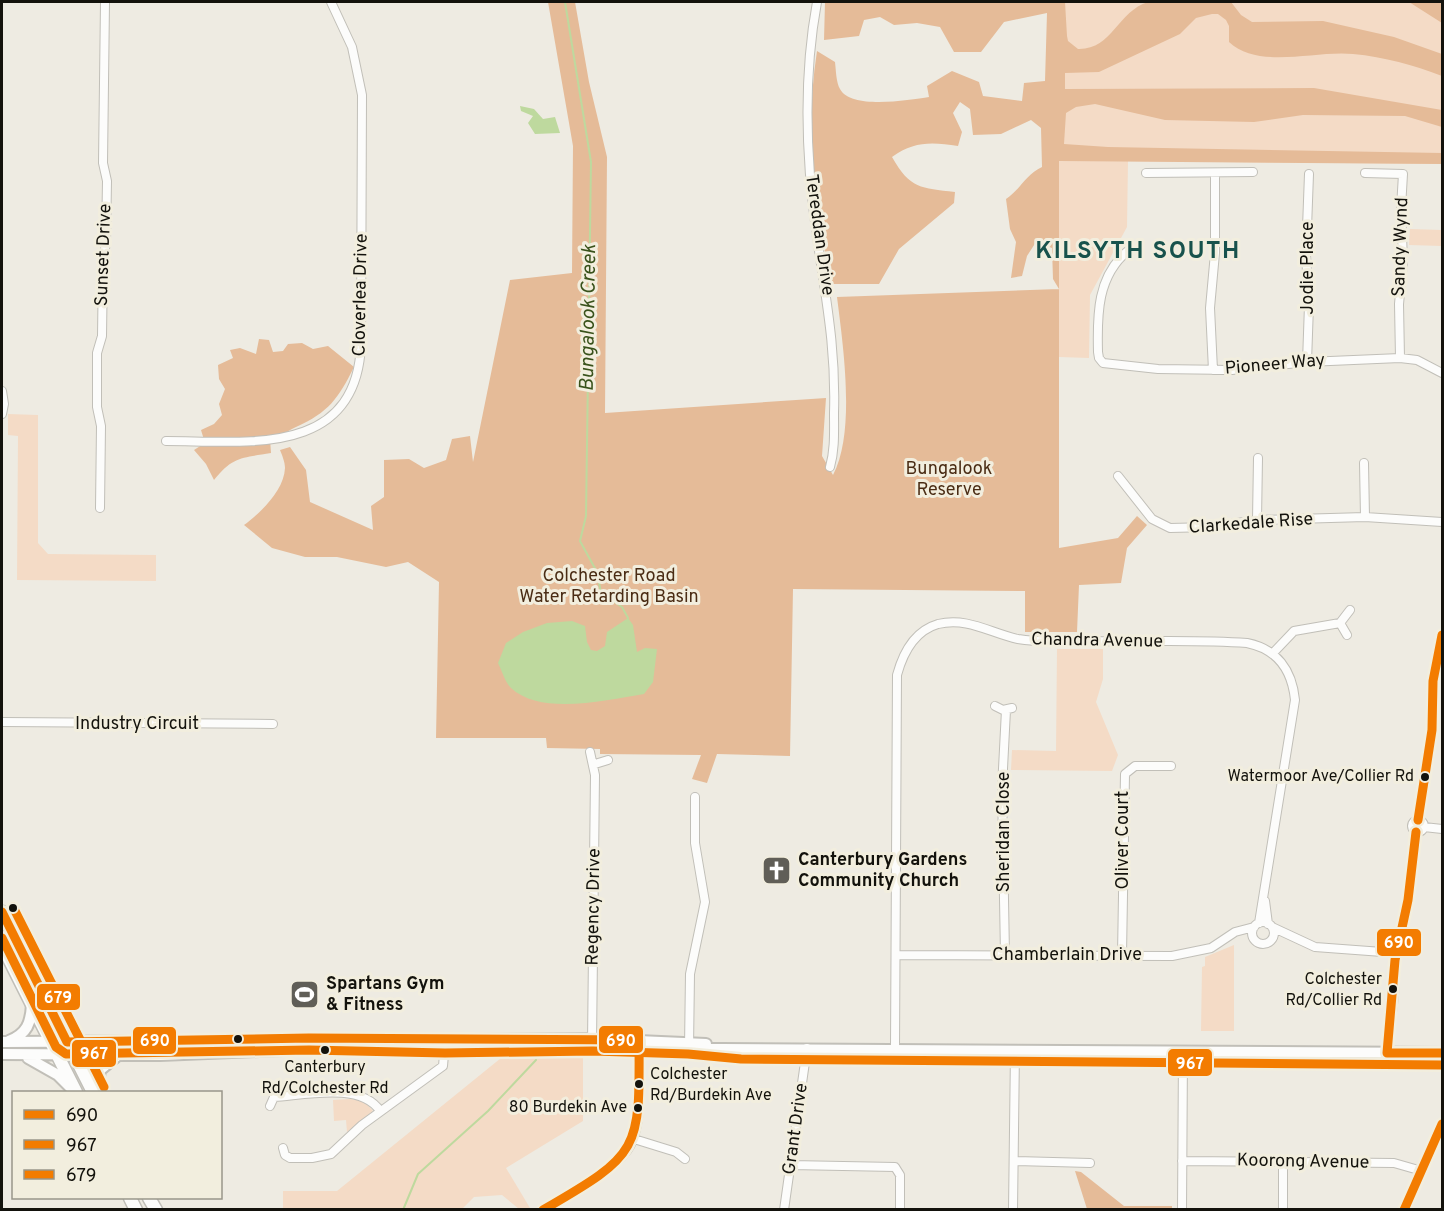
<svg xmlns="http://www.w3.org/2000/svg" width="1444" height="1211" font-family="Overpass,sans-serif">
	<rect width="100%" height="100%" fill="#eeebe2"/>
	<path fill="#f4dbc6" d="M1054 2H1442V164L1128 161 1127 227 1090 295 1089 358 1059 357V161Z
		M1410 229 1442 230V246L1409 245Z
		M8 414 38 415V543L48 554 156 555V581L17 580 18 436 8 435Z
		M1057 649H1103V679L1096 702 1118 755 1112 771 1011 770 1012 750 1056 751Z
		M1234 945V1031H1201L1202 967 1205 966V957Z
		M583 1057V1121L506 1168 530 1208 519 1209 502 1195 474 1197 462 1209H283V1191H337L501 1058Z
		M350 1099 364 1101 373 1111 347 1132 346 1120 334 1121 333 1100Z"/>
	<path fill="#e5bb98" d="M548 2H575L589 82 607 157 605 413 826 398 822 456 833 475C856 432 843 345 837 297L1059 289 1053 279 1052 248 1036 242 1027 256 1022 276 1011 278 1016 242 1010 229 1006 199C1021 189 1026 174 1042 167L1041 128 1031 120 1001 134 973 135 970 109 960 102 953 113 962 132 958 146C932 142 914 141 892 157 910 189 921 188 955 192L954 203 899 249 879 284H833C812 210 805 128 817 51L835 62C836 70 836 82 840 89 851 110 909 100 929 97L927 86 952 71 979 82 983 96 1022 101 1024 83 1045 81 1047 13 1004 22 981 52H954L940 27 917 23 894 25 880 17 864 20 859 36 824 40 825 2H1065L1067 36 1068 41 1078 49C1112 50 1118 11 1148 2 1162 0 1214 2 1231 2L1241 15 1252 22 1323 21 1394 37 1442 54V76C1413 65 1385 57 1353 54 1315 50 1259 70 1229 42V26L1226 20 1218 14H1212L1196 18 1180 34 1099 72 1065 73V89L1314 88 1442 110V127L1405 116 1303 115 1254 122 1165 120 1095 104 1076 107 1066 113 1064 144 1108 147 1442 153V164L1059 161V548L1118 538 1137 516 1147 525 1127 548 1121 583 1079 585 1077 632H1025V591L793 589 790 756 717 754 707 783 692 779 701 755 600 754V749L547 748 546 738H436L439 582 408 562 386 567 337 557H305L272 548 244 525C260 513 284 491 285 468 285 462 282 455 280 450L290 447 306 470 310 502 373 530 371 506 384 497V460L409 459 424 468 446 460 452 439 470 436 473 462 510 280 572 273 573 146Z
		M1409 2H1442V23Z
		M259 339 269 340 273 352 283 351 288 344 302 343 313 349 328 346 354 367C338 399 329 412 296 427 286 432 280 436 270 439L271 453C242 458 233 456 214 480L206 464 194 450 205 443 201 430 214 424 222 415 219 404 225 389 219 379 218 365 233 358 230 350 240 348 256 354Z
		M1075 1171 1081 1172 1124 1206H1172V1209H1087Z"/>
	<path fill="#bed99e" d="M520 106 534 109 543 119 555 117 560 133 535 134 528 123 533 116 521 111Z
		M628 618 633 625 637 652 645 648 657 649 653 682 644 694C606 700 541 716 511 688 505 682 502 671 498 663L506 643 523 632 547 623 572 621 585 626 587 642 591 650 597 651 605 646 607 632Z"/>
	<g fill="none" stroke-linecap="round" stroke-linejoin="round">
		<path stroke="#bed99e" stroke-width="2" d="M565 2 591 162 586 516 580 541 597 572 601 593 622 607 628 618
			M403 1210 418 1174 488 1111 536 1060"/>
		<defs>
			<path id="minor" d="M817 2C803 78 806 161 817 237 826 300 836 348 834 413 834 432 835 449 830 467
				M1146 173 1253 172
				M1365 173 1403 174 1401 208 1403 262 1399 304 1400 358
				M1129 250C1097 275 1097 315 1098 352L1099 358 1103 363 1158 369 1232 370 1307 362 1400 358 1417 360 1442 373
				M1307 362 1309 305 1306 255 1309 174
				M1213 370 1210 308 1215 253V173
				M2 391 4 404 2 414
				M166 441C246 441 356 458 361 345L362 95 352 47 331 2
				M1364 463 1365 517
				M1118 476 1152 519 1170 528 1211 527 1257 520 1365 517 1442 522
				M100 508 101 426 97 407V353L102 336 103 264 106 241 107 181 103 163 105 2
				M1257 520 1258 458
				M1347 635 1340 623 1350 610
				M1273 653 1294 631 1340 623
				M995 706 1003 710 1012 708
				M2 722 273 724
				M590 752 595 775 592 1043
				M595 764 608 760
				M1412 826a6 6 0 1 1 12 0a6 6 0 1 1-12 0Z
				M1418 820 1432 730 1433 681 1442 635
				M1424 827 1442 829
				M1265 901 1268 924
				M1252 933a11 11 0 1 1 22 0a11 11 0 1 1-22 0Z
				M1272 927 1315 947 1396 953
				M897 955 1172 956 1211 948 1235 932 1254 927
				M1005 955 1002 788 1006 710
				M1122 955 1125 774 1135 766H1171
				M689 1048 690 974 705 902 695 843V797
				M895 1048 897 675C903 653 914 631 938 624 968 617 990 633 1018 639 1039 643 1064 641 1086 641 1140 642 1194 639 1247 643 1277 649 1292 670 1295 700L1259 923
				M1387 1053 1394 996 1395 960 1408 900 1416 832
				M270 1106 274 1097C305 1095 361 1082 380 1111
				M634 1139 676 1152 685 1159
				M283 1148 285 1155 290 1158H312L331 1154 362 1125 443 1066 445 1043
				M1014 1161 1090 1163
				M1182 1161 1394 1163 1422 1171
				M791 1165 895 1167 900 1175V1210
				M542 1210C569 1194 625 1168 634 1137 643 1108 639 1074 639 1045
				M784 1210 807 1048
				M1013 1210 1015 1050
				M1182 1210 1183 1052
				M1283 1210V1161
				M1404 1210 1442 1124"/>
			<path id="secondary" d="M407 1040 593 1039 706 1044
				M9 1041C27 1034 31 1023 32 1004
				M2 1042 376 1040
				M2 1054 160 1055 355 1047 1442 1053
				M28 1058 58 1075 71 1088
				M97 1092 100 1070 118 1055"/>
			<path id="primary" d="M2 912 93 1092
				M2 945 76 1092
				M130 1198 136 1210
				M149 1198 156 1210"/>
		</defs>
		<use href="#minor" stroke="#c1bfb8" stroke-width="10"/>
		<use href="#secondary" stroke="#c1bfb8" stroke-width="14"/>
		<use href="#primary" stroke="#c1bfb8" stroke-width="15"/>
		<use href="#minor" stroke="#fcfcfb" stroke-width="8"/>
		<use href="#secondary" stroke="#fcfcfb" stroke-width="10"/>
		<use href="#primary" stroke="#fcfcfb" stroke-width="12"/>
		<defs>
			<path id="bus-1" d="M1418 820 1432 730 1433 681 1442 635
				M2 912 67 1042 309 1038 639 1040C640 1151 640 1154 543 1210
				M1387 1053 1395 960 1408 900 1416 832
				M1387 1053H1442
				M1404 1210 1442 1124"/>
			<path id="bus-2" d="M2 938 56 1047 66 1054 309 1050 445 1053 593 1051 688 1054 741 1059 1442 1065"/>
			<path id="bus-3" d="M13 907 104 1087"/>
		</defs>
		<use href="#bus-1" stroke="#f2eede" stroke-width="14"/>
		<use href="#bus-2" stroke="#f2eede" stroke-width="14"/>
		<use href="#bus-3" stroke="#f2eede" stroke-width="14"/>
		<use href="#bus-1" stroke="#f37c01" stroke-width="9"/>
		<use href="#bus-2" stroke="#f37c01" stroke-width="9"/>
		<use href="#bus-3" stroke="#f37c01" stroke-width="9"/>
	</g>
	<defs>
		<symbol id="church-square" viewBox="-11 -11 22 22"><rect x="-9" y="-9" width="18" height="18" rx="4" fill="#605e57" stroke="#f2eede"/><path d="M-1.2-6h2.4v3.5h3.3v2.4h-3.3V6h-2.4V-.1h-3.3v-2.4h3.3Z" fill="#fff"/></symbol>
		<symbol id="stadium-square" viewBox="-11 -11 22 22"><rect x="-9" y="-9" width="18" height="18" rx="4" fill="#605e57" stroke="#f2eede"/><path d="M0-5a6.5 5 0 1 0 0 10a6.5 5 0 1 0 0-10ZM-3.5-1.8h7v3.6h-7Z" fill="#fff"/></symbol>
	</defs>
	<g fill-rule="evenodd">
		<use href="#church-square" x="760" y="854" width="33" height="33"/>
		<use href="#stadium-square" x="288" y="978" width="33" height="33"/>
	</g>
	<g fill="#13120c" stroke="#f2eede" stroke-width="2">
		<circle cx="1425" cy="777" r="5"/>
		<circle cx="13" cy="908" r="5"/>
		<circle cx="1393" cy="989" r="5"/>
		<circle cx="238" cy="1039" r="5"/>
		<circle cx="325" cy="1050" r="5"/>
		<circle cx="639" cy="1084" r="5"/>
		<circle cx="638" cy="1108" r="5"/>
	</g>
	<g text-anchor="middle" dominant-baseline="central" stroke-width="6" stroke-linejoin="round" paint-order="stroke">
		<g font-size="16" fill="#13120c" stroke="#f2eede" text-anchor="end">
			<text x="1414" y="777">Watermoor Ave/Collier Rd</text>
			<text x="1382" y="980">Colchester<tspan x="1382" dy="21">Rd/Collier Rd</tspan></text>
			<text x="325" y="1068" text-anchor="middle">Canterbury<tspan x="325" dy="21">Rd/Colchester Rd</tspan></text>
			<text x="650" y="1075" text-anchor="start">Colchester<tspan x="650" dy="21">Rd/Burdekin Ave</tspan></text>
			<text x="627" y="1108">80 Burdekin Ave</text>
		</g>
		<g font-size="18" fill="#13120c" stroke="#f2eede">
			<text transform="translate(819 235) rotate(82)">Tereddan Drive</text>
			<text transform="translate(1401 247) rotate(-88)">Sandy Wynd</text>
			<text transform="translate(104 255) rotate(-88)">Sunset Drive</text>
			<text transform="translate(1308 268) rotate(-90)">Jodie Place</text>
			<text transform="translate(361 295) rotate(-89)">Cloverlea Drive</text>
			<text transform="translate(1275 365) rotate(-5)">Pioneer Way</text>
			<text transform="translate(1251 524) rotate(-4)">Clarkedale Rise</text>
			<text transform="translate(1097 641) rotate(1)">Chandra Avenue</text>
			<text x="137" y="724">Industry Circuit</text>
			<text transform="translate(1004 832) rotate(-90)">Sheridan Close</text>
			<text transform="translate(1123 840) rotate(-90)">Oliver Court</text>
			<text transform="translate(594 907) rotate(-89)">Regency Drive</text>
			<text x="1067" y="955">Chamberlain Drive</text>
			<text transform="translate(796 1129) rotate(-82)">Grant Drive</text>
			<text transform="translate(1303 1162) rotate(1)">Koorong Avenue</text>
		</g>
		<g font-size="18" fill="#4a2c14" stroke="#f2eede">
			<text x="949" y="469">Bungalook<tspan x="949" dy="21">Reserve</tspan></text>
			<text x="609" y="576">Colchester Road<tspan x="609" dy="21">Water Retarding Basin</tspan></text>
		</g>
		<g font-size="18" font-weight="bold" fill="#13120c" stroke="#f2eede" text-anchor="start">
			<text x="798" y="860">Canterbury Gardens<tspan x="798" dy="21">Community Church</tspan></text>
			<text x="326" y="984">Spartans Gym<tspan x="326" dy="21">&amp; Fitness</tspan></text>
		</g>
		<g font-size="20" font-style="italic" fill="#39521b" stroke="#f2eede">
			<text transform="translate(589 318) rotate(-89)">Bungalook Creek</text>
		</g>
		<g font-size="24" font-weight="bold" letter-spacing="1.5" fill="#18524c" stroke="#f2eede">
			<text x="1138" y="252">KILSYTH SOUTH</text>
		</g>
	</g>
	<g stroke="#f2eede" stroke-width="2">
		<rect x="1376" y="928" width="46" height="29" rx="6" fill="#f37c01"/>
		<rect x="36" y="983" width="45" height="28" rx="6" fill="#f37c01"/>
		<rect x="598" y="1025" width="46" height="29" rx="6" fill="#f37c01"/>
		<rect x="132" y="1026" width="45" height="29" rx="6" fill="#f37c01"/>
		<rect x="71" y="1039" width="46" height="29" rx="6" fill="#f37c01"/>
		<rect x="1167" y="1048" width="46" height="29" rx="6" fill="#f37c01"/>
	</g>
	<g font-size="16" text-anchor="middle" font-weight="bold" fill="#fff">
		<text x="1399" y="948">690</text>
		<text x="58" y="1003">679</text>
		<text x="621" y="1046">690</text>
		<text x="155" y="1046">690</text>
		<text x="94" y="1059">967</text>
		<text x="1190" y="1069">967</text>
	</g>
	<rect width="1444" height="1211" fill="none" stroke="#13120c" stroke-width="6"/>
	<rect x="12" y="1091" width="210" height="108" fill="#f2eede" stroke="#99968a" stroke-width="1.5"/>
	<rect x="24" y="1110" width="30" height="9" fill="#f37c01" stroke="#99968a" stroke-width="1.5"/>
	<text x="66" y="1121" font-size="18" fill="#13120c">690</text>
	<rect x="24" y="1140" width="30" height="9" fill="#f37c01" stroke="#99968a" stroke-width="1.5"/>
	<text x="66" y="1151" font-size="18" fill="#13120c">967</text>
	<rect x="24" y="1170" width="30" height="9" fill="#f37c01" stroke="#99968a" stroke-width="1.5"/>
	<text x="66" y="1181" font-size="18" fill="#13120c">679</text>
</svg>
